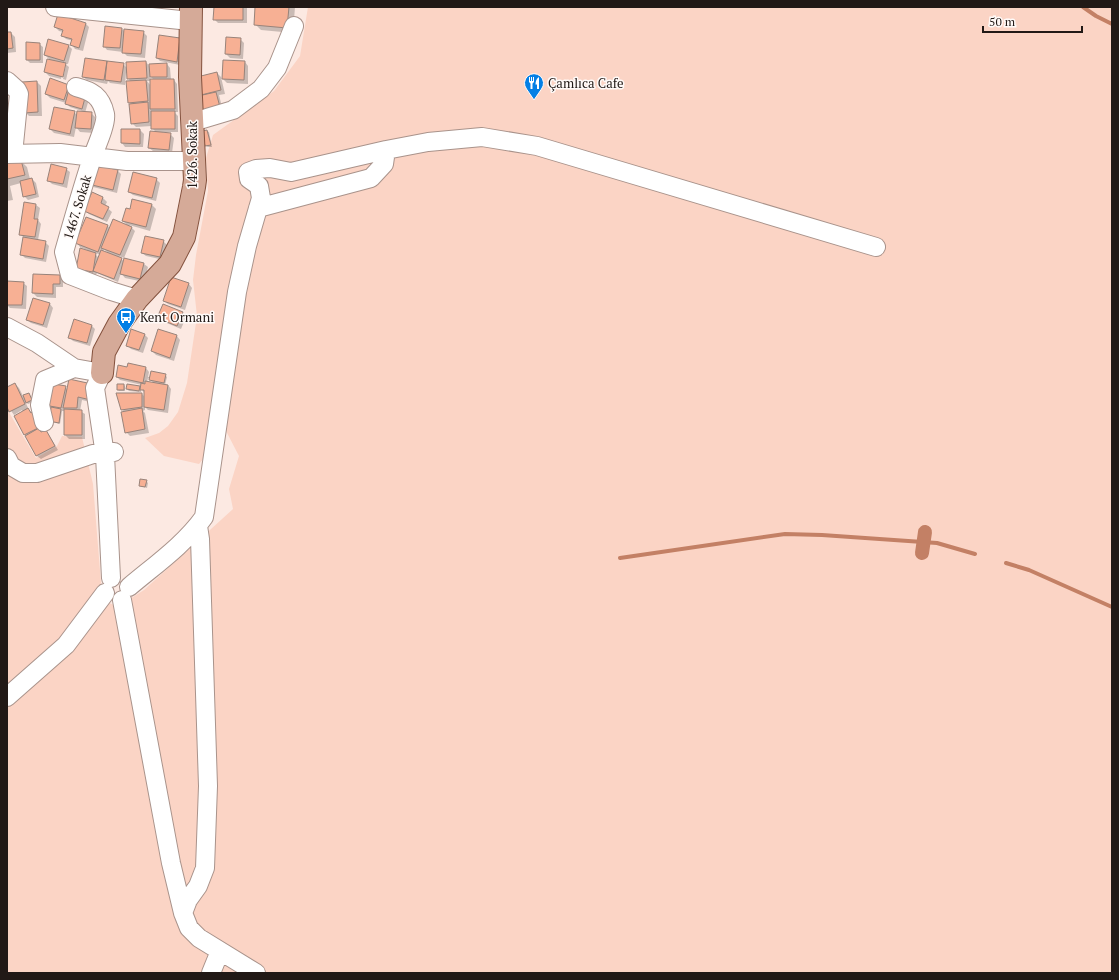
<svg xmlns="http://www.w3.org/2000/svg" width="1119" height="980" font-family="'PT Serif',serif">
	<rect width="100%" height="100%" fill="#fce9e2"/>
	<path fill="#fbd4c5" d="M308 7H1112V973H7V409L36 458 57 446 62 436 82 437 93 484 101 583 97 596 117 607 144 590 233 509 229 489 239 456 226 431 199 464 164 456 145 438 159 433 168 426 178 412 187 383 197 316 193 280 196 255 208 191 206 158 213 135 274 91 300 56Z"/>
	<path fill="#0003" fill-rule="evenodd" d="M215 7H247V23H218L214 19Z
		M256 7H295L293 33 261 30 255 24Z
		M86 24 89 27 83 51 75 49 72 45 73 41 66 39 62 35 63 32 59 31 55 27Z
		M122 29 125 32H143L147 36 145 58 127 56 123 52 107 50 104 46Z
		M7 33H11L15 37 16 52 7 53Z
		M227 38 240 39 244 43 243 59 230 58 226 54Z
		M180 39V65L160 61 157 58Z
		M39 44 43 47V63H30L26 59Z
		M68 45 72 49 68 64 64 63 69 67 66 80 63 79 66 65H64L61 79 49 76 45 72 51 61 45 55Z
		M106 62 108 64H123L127 68 146 62 150 67 167 64 170 68 171 80H174L177 84 178 112H174L178 116V132H163V134H170L174 138 172 153 153 151 149 148 157 133 152 128V126L136 127 132 123V105L129 102 131 82 128 78 127 73H126L125 85 110 83 108 81 107 84 87 80 83 77ZM150 76 154 80H150ZM147 81H151V86Z
		M245 62 248 66V84L227 83 223 79Z
		M217 73 221 77 225 94 219 95 224 115 202 94Z
		M51 80 89 99 85 113H91L95 117 94 133 80 132 76 127 74 137 54 133 50 129 74 112 77 115 85 112 70 107 66 103 50 98 46 94Z
		M37 82 41 86 42 116H29L25 112Z
		M140 130 144 134 143 147H125L122 143Z
		M207 131 209 132 212 147H208L206 146Z
		M21 161 27 167 30 179H32L36 183 39 197 28 200 24 196 21 183 10 186 13 200 7 201V164Z
		M66 169 70 172 67 188 52 184 49 181Z
		M118 171 121 174 117 193 93 187 89 183Z
		M156 179 160 183 156 201 133 195 129 192Z
		M92 194 103 198 107 202 105 206 112 212 107 222 89 214 85 211Z
		M133 200 152 205 156 209 150 231 129 225 135 231 124 258 119 256 124 262 125 259 144 264 148 267 144 282 125 278 121 273 118 282 97 273 96 275 81 272 87 250 80 247 77 243 108 226 110 229 129 227 123 221 131 210ZM104 249 109 254 103 252ZM93 252 101 255 99 258Z
		M36 205 40 208 38 220 41 224 38 240 45 242 49 246 46 262 25 258 21 254 24 238 20 234Z
		M163 241 167 245 164 260 146 256 142 253Z
		M60 276 63 280V287H56V298L37 297 33 293Z
		M7 282 23 283 27 286 26 309 10 308 7 305Z
		M189 284 192 288 185 310 168 304 164 301Z
		M50 304 53 308 47 328 31 323 27 320Z
		M182 313 186 317 181 329 162 321 158 318Z
		M92 326 95 329 90 346 73 341 69 337Z
		M144 334 148 338 143 353 131 349 127 345Z
		M177 336 180 340 174 361 156 355 152 351Z
		M146 368 149 372 148 377 165 375 167 377 165 385H168L171 389 168 413 148 410 145 407V410L143 411 145 413 149 433 130 436 126 432 125 412 121 409 142 394 145 397V393L141 389V392L129 391 127 389 140 387 141 389 142 385 120 380 117 377ZM148 378 154 383 147 382Z
		M15 384 19 388 23 396 29 394 30 395 33 402 28 404 25 401 28 408H27L32 413 42 433 46 431 49 435 58 450 41 459 37 456 15 417 23 412 22 410 14 415 7 405V388Z
		M124 385 125 386V391H119L118 390Z
		M65 387 68 390 98 404 82 400 80 411 85 414V439H69L65 435V411H62L60 424 52 422V409L49 408 45 404Z
		M146 481 148 483 147 488 140 486Z"/>
	<g fill="none" stroke-linecap="round" stroke-linejoin="round">
		<path stroke="#c38065" stroke-width="4" d="M1083 7 1096 16 1112 24
			M620 558 785 534 822 535 937 543 975 554
			M1006 563 1029 570 1112 607"/>
		<path stroke="#c38065" stroke-width="14" d="M922 553 925 532"/>
	</g>
	<path fill="#f7b094" stroke="#98837a" d="M214 7H243V20H213Z
		M255 7H289L287 28 254 25Z
		M58 14 86 23 79 48 70 45 72 39 61 36 63 30 54 27Z
		M105 26 122 28 120 48 103 47Z
		M124 29 144 31 141 54 122 53Z
		M7 32H11L13 48 7 49Z
		M159 35 180 38 177 62 156 58Z
		M226 37 241 38 240 55 225 54Z
		M48 39 69 45 64 61 44 55Z
		M26 42 40 43V60H26Z
		M85 58 107 61 104 80 82 77Z
		M47 59 66 63 63 77 44 72Z
		M223 60 245 61 244 80 222 79Z
		M107 61 124 63 121 82 105 80Z
		M146 61 147 78 127 79 126 62Z
		M167 63V77H150L149 64Z
		M217 72 221 90 201 95 197 77Z
		M50 78 69 85 64 100 45 94Z
		M150 79H174L175 109H150Z
		M146 80 148 101 128 103 126 81Z
		M37 81 38 112 24 113 22 82Z
		M69 89 86 94 82 109 65 104Z
		M216 92 221 111 203 115 198 96Z
		M148 102 149 122 131 124 129 104Z
		M54 107 75 111 70 134 49 129Z
		M77 111 92 112 91 129 75 128Z
		M151 111H175V129H151Z
		M121 129H140V144L121 143Z
		M207 130 211 145 205 146 202 131Z
		M150 131 171 133 169 150 148 148Z
		M21 160 25 175 7 179V163Z
		M51 164 67 168 63 184 47 181Z
		M93 164 118 170 113 190 88 184Z
		M133 172 157 178 152 198 128 192Z
		M32 178 36 194 23 197 20 181Z
		M92 192 103 197 101 203 109 207 103 219 84 211Z
		M132 199 152 204 146 227 122 221 126 208 130 209Z
		M24 202 36 204 34 219H38L35 237 19 235Z
		M86 217 108 225 98 252 75 243Z
		M113 219 132 227 120 255 101 248Z
		M145 236 164 240 160 257 141 253Z
		M23 237 46 241 43 259 20 255Z
		M80 248 96 253 93 272 76 269Z
		M101 250 122 258 114 279 93 271Z
		M124 258 144 263 140 279 120 274Z
		M33 274 60 275V284H53V294L32 293Z
		M171 277 189 283 181 307 163 301Z
		M7 281 24 282 22 305H7Z
		M33 298 50 303 43 325 26 320Z
		M163 304 183 312 177 326 157 318Z
		M74 319 92 325 87 343 68 338Z
		M131 329 145 334 139 350 126 346Z
		M158 329 177 335 170 358 151 351Z
		M128 363 146 367 143 383 116 377 118 365 127 367Z
		M151 371 166 374 164 383 149 380Z
		M69 379 92 384 95 401 78 397 77 408H63Z
		M145 381 168 385 164 410 144 407V390H140L141 383 145 384Z
		M15 383 25 404 9 412 7 407V387Z
		M48 383 66 386 61 408 44 405Z
		M117 384H124V390H117Z
		M127 384 140 386 139 391 126 389Z
		M29 393 32 400 26 403 23 395Z
		M116 393H142V407L121 410Z
		M51 407 61 409 59 423 49 421Z
		M28 408 31 413 34 411 38 428 24 435 14 416Z
		M142 408 145 429 125 433 121 412Z
		M64 409 82 410V435H64Z
		M39 428 41 432 46 430 55 446 36 456 25 436Z
		M140 479 147 480 145 487 139 486Z"/>
	<g fill="none" stroke-linecap="round" stroke-linejoin="round">
		<defs>
			<path id="minor" d="M55 7 190 21
				M7 81 17 90 19 94 13 154
				M76 87C92 91 101 96 105 114 107 123 96 147 92 158 82 189 73 220 64 252L70 275 111 291 137 299
				M193 122 233 110 261 89 277 68 294 26
				M7 154 60 153 127 161H194
				M258 208 371 178 384 164 386 150
				M7 327 37 343 74 368 102 373
				M102 373 95 388 105 455 111 578
				M44 422 40 405 45 380 74 368
				M7 458 11 466 23 473H37L93 454 114 452
				M129 587C155 565 184 545 204 517L237 292 247 246 261 198 259 186 249 179 248 172 256 169 270 168 291 172 386 150 428 142 482 137 537 146 876 247
				M122 600 171 863 183 913 189 928 199 938 256 973
				M7 697 66 645 105 593
				M183 913 188 900 198 886 205 868 208 786 200 539 198 526
				M211 973 220 951"/>
			<path id="major" d="M102 373 104 352 119 324 137 299 170 264 184 237 194 187 195 180 190 77 191 7"/>
		</defs>
		<use href="#minor" stroke="#a9938b" stroke-width="20"/>
		<use href="#major" stroke="#84523e" stroke-width="24"/>
		<use href="#minor" stroke="#fff" stroke-width="18"/>
		<use href="#major" stroke="#d5aa98" stroke-width="22"/>
	</g>
	<defs>
		<symbol id="restaurant-pin" viewBox="-11 -11 22 30"><path d="M0 17L-7.5 6A9.5 9.5 0 1 1 7.5 6Z" fill="#037fe5" stroke="#fffaf8"/><path d="M-5-6h1v4h1v-4h1v4h1v-4h1v5L-1.5 .5V6h-2V.5L-5-1ZM5-6V6H3V1.5H1.5Q1.5-4 5-6Z" fill="#fff"/></symbol>
		<symbol id="bus-pin" viewBox="-11 -11 22 30"><path d="M0 17L-7.5 6A9.5 9.5 0 1 1 7.5 6Z" fill="#037fe5" stroke="#fffaf8"/><path d="M-5-6H5V4H4V6H2V4H-2V6H-4V4H-5ZM-3.5-4V0h7V-4ZM-3.5 1.2v1.5H-2V1.2ZM2 1.2v1.5H3.5V1.2Z" fill="#fff"/></symbol>
	</defs>
	<g fill-rule="evenodd">
		<use href="#restaurant-pin" x="523" y="72" width="22" height="30"/>
		<use href="#bus-pin" x="115" y="306" width="22" height="30"/>
	</g>
	<g text-anchor="middle" dominant-baseline="central" stroke-width="3" stroke-linejoin="round" paint-order="stroke">
		<g font-size="13" fill="#211916" stroke="#fffaf8" text-anchor="start">
			<text x="548" y="83">Çamlıca Cafe</text>
			<text x="140" y="317">Kent Ormani</text>
		</g>
		<g font-size="13" fill="#211916" stroke="#fffaf8">
			<text transform="translate(192 155) rotate(-90)">1426. Sokak</text>
			<text transform="translate(77 207) rotate(-73)">1467. Sokak</text>
		</g>
	</g>
	<rect width="1119" height="980" fill="none" stroke="#211916" stroke-width="16"/>
	<path d="M983 26v6h99v-6" fill="none" stroke="#211916" stroke-width="2"/>
	<text x="989" y="26" font-size="12" fill="#211916" stroke="#fffaf8" stroke-width="3" paint-order="stroke">50 m</text>
</svg>
